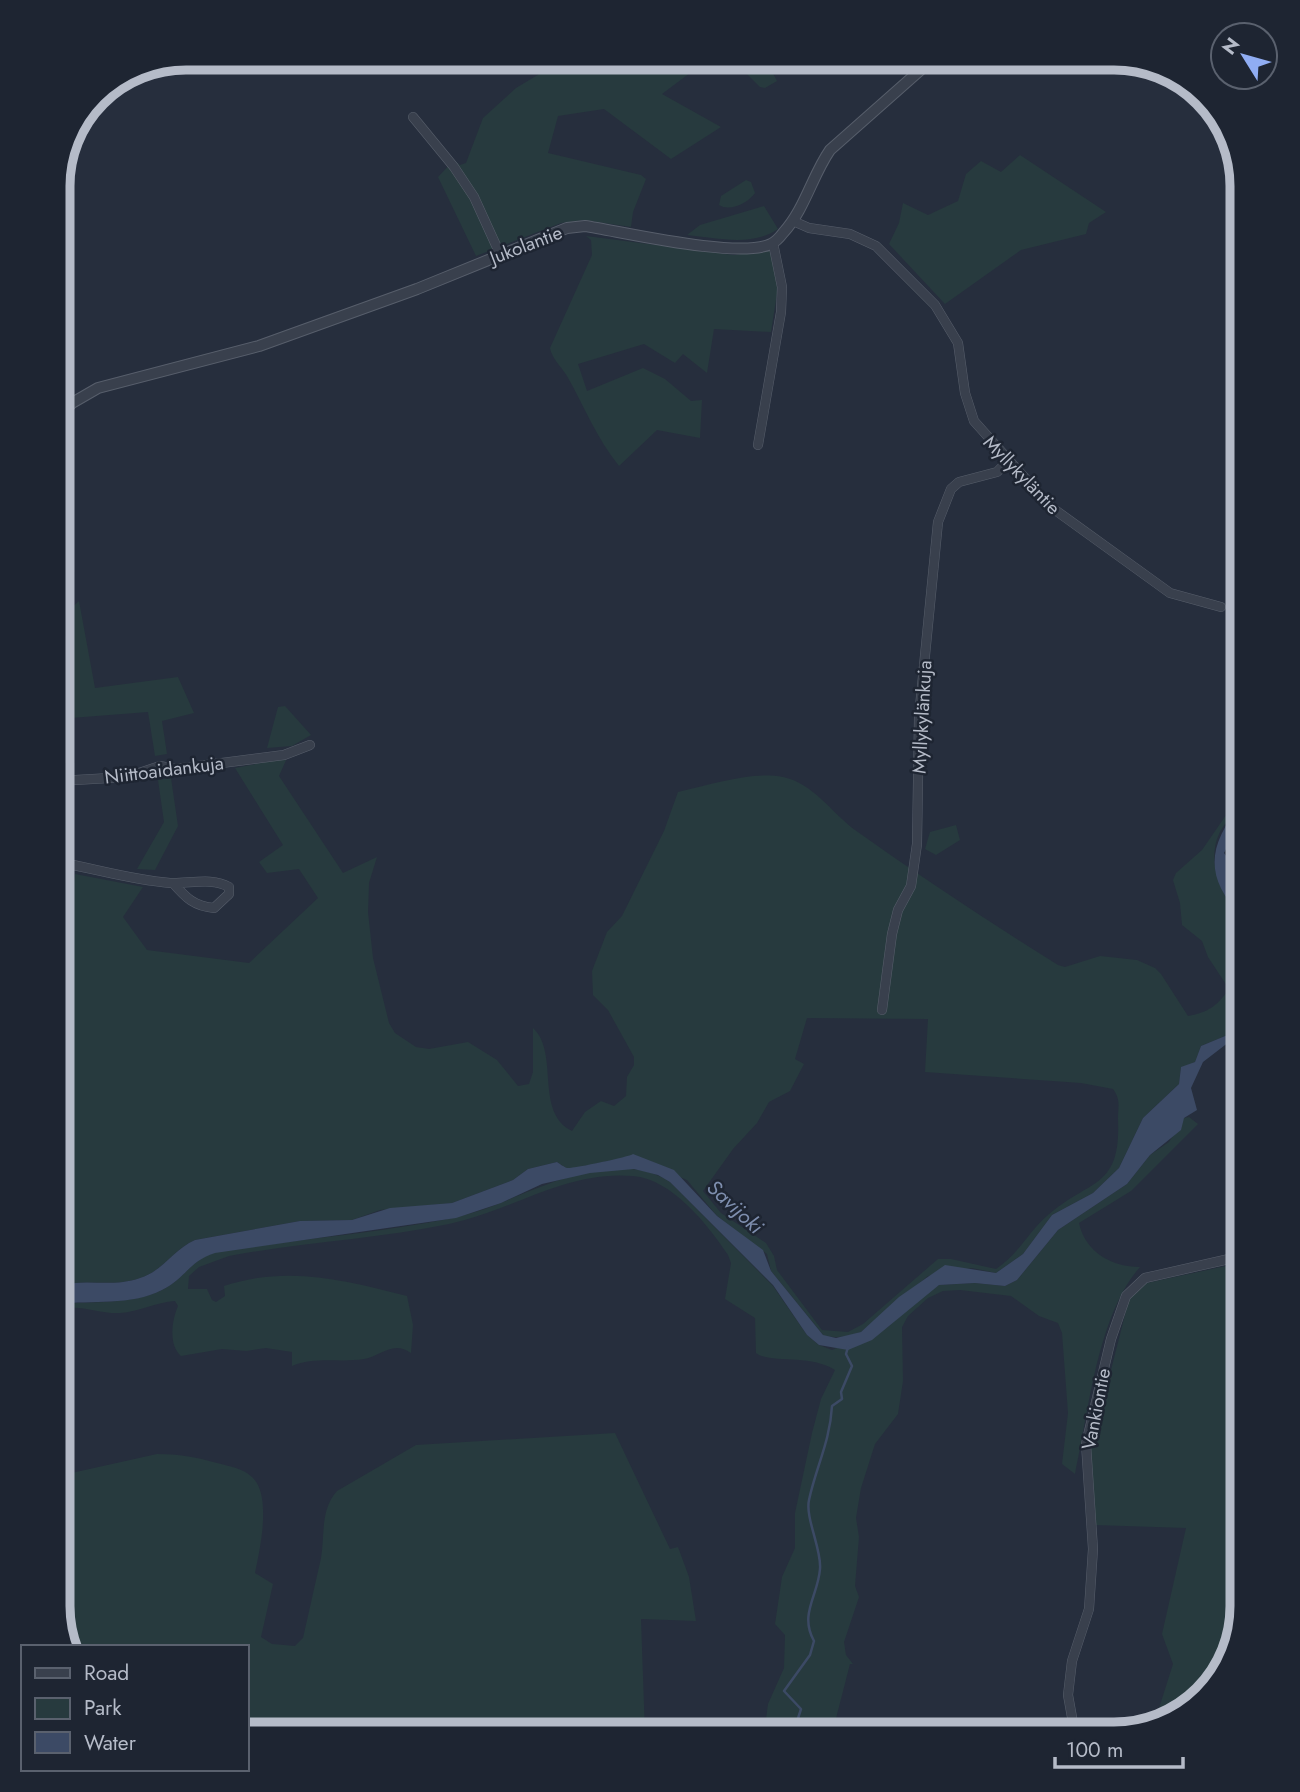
<svg xmlns="http://www.w3.org/2000/svg" width="1300" height="1792" font-family="Jost,sans-serif">
	<rect width="100%" height="100%" fill="#262e3d"/>
	<path fill="#273a3e" fill-rule="evenodd" d="M584 58H710L662 94 721 127 671 159 604 109 558 116 548 153 641 175 646 179 633 212 631 227 584 220 561 223 476 256 438 177 454 160 460 165 466 163 483 118 516 88 546 70 561 72Z
		M731 58H765L777 81 765 88 760 87Z
		M1020 155 1106 212 1089 223 1086 234 1021 250 945 304 889 244 899 223 903 203 928 215 958 201 966 174 981 161 1001 172Z
		M746 180 751 182 755 193C748 203 730 212 719 205L721 196Z
		M764 206 778 229C751 247 718 238 687 235L700 225Z
		M586 236 734 255 771 250 778 287 771 332 714 329 707 373 683 354 675 363 644 344 578 364 587 391 643 368 665 379 691 401 702 400 700 438 657 430 619 466C597 439 584 406 567 376 561 366 552 359 550 348L592 255 591 240Z
		M79 601 95 688 178 677 194 713 162 721 167 754 155 756 148 712 58 719V620Z
		M285 706 311 735 292 746 267 748 278 707Z
		M287 758 279 776 343 873 377 857 369 883 368 912 373 958 389 1023 395 1033 416 1047 429 1049 468 1042 497 1060 518 1086 529 1084 533 1072V1028C560 1053 534 1112 572 1131L585 1112 601 1101 614 1106 626 1096 627 1077 634 1065V1057L608 1010 593 995 592 971 607 932 622 916 664 831 678 792C711 785 750 771 783 777 813 783 832 813 855 830 921 877 989 922 1058 965L1065 967 1100 956 1137 960 1155 968 1161 974 1188 1016C1209 1012 1217 1006 1229 989L1208 957 1202 941 1182 925 1180 903 1173 880 1176 873 1202 850 1242 792C1242 809 1230 816 1221 830 1205 859 1220 896 1242 917V1029L1201 1046 1195 1062 1181 1068 1179 1084 1143 1118 1119 1168 1093 1193 1052 1215 1023 1254 996 1273 972 1268 928 1276 861 1332C848 1337 837 1338 824 1336L771 1271 767 1254 717 1216 687 1180 629 1157 574 1168H566L557 1162 528 1169 513 1180 452 1203 380 1210 352 1220 300 1221 195 1240C174 1249 163 1271 140 1278 112 1288 85 1278 58 1286V925L70 913 75 874 143 887 123 917 147 950 249 963 318 898 299 869 267 873 259 862 283 845 235 768ZM807 1018 928 1019 925 1072 1081 1083 1113 1089C1121 1100 1118 1106 1118 1119 1121 1189 1091 1178 1048 1215 1028 1232 1020 1253 996 1269L951 1259H938L863 1324 848 1332 822 1330 777 1270 774 1256 766 1243 721 1213 703 1191 733 1149 757 1123 769 1102 790 1091 804 1064 795 1059Z
		M171 778 178 826 155 870 137 869 164 822 158 780Z
		M956 825 960 840 936 855 925 849 930 832Z
		M1189 1117 1198 1124 1131 1191 1079 1223C1085 1252 1112 1267 1140 1267 1097 1316 1089 1411 1075 1474L1062 1464 1068 1413 1062 1333 1058 1323 1039 1316 1011 1296 960 1290 943 1291 928 1298 908 1316 902 1327 903 1381 898 1414 875 1444 861 1488 856 1518 859 1537 855 1586 859 1597 844 1642 846 1655 853 1664H850L832 1734H764L768 1704 784 1668 785 1635 775 1624 782 1577 795 1548V1513L812 1433 821 1399 835 1370C810 1354 770 1364 756 1353L755 1318 725 1299 731 1263 728 1255C708 1225 672 1179 633 1176 566 1170 512 1211 449 1224 377 1239 303 1242 229 1256L199 1267 189 1276 188 1289H207L212 1300 216 1302 225 1296 224 1286C288 1265 344 1280 407 1296L413 1325 411 1353C393 1340 381 1356 364 1359 340 1363 315 1356 292 1366V1352L266 1348 246 1351 222 1349 181 1356C168 1345 172 1320 178 1306L175 1301C156 1302 139 1312 120 1313 98 1314 79 1303 58 1310V1304C90 1301 133 1305 162 1290 185 1279 189 1261 215 1252 285 1241 356 1235 426 1223 451 1219 480 1212 503 1202 550 1183 621 1150 670 1182L773 1286 807 1335 819 1345 832 1350 888 1327 920 1297 939 1285 975 1283 1005 1286 1017 1280 1058 1230 1127 1184 1150 1155 1169 1142 1184 1118Z
		M1242 1257V1606L1225 1670 1178 1717 1154 1724 1173 1664 1162 1634 1186 1528 1094 1525 1091 1449 1129 1299 1147 1283 1226 1266Z
		M615 1433 670 1549 678 1547 689 1577 696 1621 641 1619 645 1734H247V1647H69L58 1606V1476L157 1454C178 1454 196 1457 217 1463 228 1466 243 1468 252 1477 272 1495 260 1549 255 1573L273 1584 261 1637 272 1644 295 1646 303 1638C309 1611 315 1585 321 1558 325 1535 320 1510 337 1491L416 1445Z"/>
	<path fill="#3c4a65" d="M1242 803V832L1231 839 1224 853 1227 857 1242 859V917C1203 876 1208 845 1242 803Z
		M1242 1029V1040L1229 1042 1203 1062 1191 1088 1197 1110 1184 1118 1181 1130 1150 1155 1127 1184 1058 1230 1017 1280 1005 1286 975 1283 939 1285 872 1340 848 1350 819 1345 807 1335 773 1285 670 1182 658 1175 634 1169 590 1173 542 1184 501 1203 456 1218 215 1253C189 1261 185 1279 162 1290 131 1306 92 1300 58 1304V1286C85 1278 112 1288 140 1278 163 1271 174 1249 195 1240L300 1221 352 1220 390 1208 452 1203 513 1180 528 1169 557 1162C558 1163 566 1168 567 1168 571 1169 629 1157 633 1154L674 1170 717 1216 763 1250 771 1271 823 1335 836 1338 861 1332 899 1297 945 1265 996 1273 1023 1254 1052 1215 1093 1193 1119 1168 1143 1118 1179 1084 1181 1067 1195 1062 1201 1046Z"/>
	<g fill="none" stroke-linecap="round" stroke-linejoin="round">
		<path stroke="#3c4a65" stroke-width="2.5" d="M793 1734 801 1709 784 1691 810 1655 814 1641C799 1614 818 1596 820 1569 822 1550 805 1518 809 1500 816 1467 830 1442 832 1406L842 1399 841 1392 852 1366 846 1354 848 1347"/>
		<defs>
			<path id="minor" d="M413 117 454 167 474 197 500 254
				M793 221 809 228 850 234 876 246 935 305 958 343 965 393 974 421 1051 507 1170 593 1221 607
				M758 445 781 312 782 287 773 243
				M58 781 127 777 160 766 175 769 284 755 310 745
				M58 862C96 869 132 880 170 883 189 884 212 877 229 887V894L214 908C194 906 186 898 173 883
				M882 1010 892 934 898 910 911 886 917 844 919 717 938 522 951 489 959 482 997 472 1008 461
				M1075 1734 1068 1695 1072 1661 1089 1609 1093 1549 1086 1444 1111 1339 1126 1296 1145 1278 1229 1259 1242 1250"/>
			<path id="tertiary" d="M58 416 72 403 98 388 259 346 417 289 567 228 585 226C624 232 738 259 771 244 775 242 780 237 783 233 805 209 812 176 830 150L934 58"/>
		</defs>
		<use href="#minor" stroke="#575e6b" stroke-width="10"/>
		<use href="#tertiary" stroke="#575e6b" stroke-width="12"/>
		<use href="#minor" stroke="#39404d" stroke-width="9"/>
		<use href="#tertiary" stroke="#39404d" stroke-width="10"/>
	</g>
	<g text-anchor="middle" dominant-baseline="central" stroke-width="5" stroke-linejoin="round" paint-order="stroke">
		<g font-size="19" fill="#b5bbc8" stroke="#1e2532">
			<text transform="translate(526 245) rotate(-21)">Jukolantie</text>
			<text transform="translate(1022 475) rotate(46)">Myllykyläntie</text>
			<text transform="translate(922 717) rotate(-87)">Myllykylänkuja</text>
			<text transform="translate(164 770) rotate(-7)">Niittoaidankuja</text>
			<text transform="translate(1096 1409) rotate(-79)">Vankiontie</text>
		</g>
		<g font-size="21" font-style="italic" fill="#7e8eae" stroke="#1e2532">
			<text transform="translate(735 1207) rotate(43)">Savijoki</text>
		</g>
	</g>
	<path d="M0 0H1300V1792H0ZM186 70H1114A116 116 0 0 1 1230 186V1606A116 116 0 0 1 1114 1722H186A116 116 0 0 1 70 1606V186A116 116 0 0 1 186 70Z" fill="#1e2532" fill-rule="evenodd"/>
	<path fill="none" stroke="#b5bbc8" stroke-width="9" d="M186 70H1114A116 116 0 0 1 1230 186V1606A116 116 0 0 1 1114 1722H186A116 116 0 0 1 70 1606V186A116 116 0 0 1 186 70Z"/>
	<rect x="21" y="1645" width="228" height="126" fill="#1e2532" stroke="#5a616e" stroke-width="2"/>
	<rect x="35" y="1668" width="35" height="10" fill="#39404d" stroke="#5a616e" stroke-width="2"/>
	<text x="84" y="1680" font-size="21" fill="#b5bbc8">Road</text>
	<rect x="35" y="1698" width="35" height="21" fill="#273a3e" stroke="#5a616e" stroke-width="2"/>
	<text x="84" y="1715" font-size="21" fill="#b5bbc8">Park</text>
	<rect x="35" y="1732" width="35" height="21" fill="#3c4a65" stroke="#5a616e" stroke-width="2"/>
	<text x="84" y="1750" font-size="21" fill="#b5bbc8">Water</text>
	<g transform="translate(1244 56) rotate(307)"><circle r="33" fill="#1e2532" stroke="#5a616e" stroke-width="2"/>
	<path d="M0-5L12 26L0 18L-12 26Z" fill="#90adf3"/>
	<text y="-10" font-size="19" font-weight="bold" text-anchor="middle" fill="#b5bbc8">N</text>
	</g>
	<path d="M1055 1757v10h128v-10" fill="none" stroke="#b5bbc8" stroke-width="3.5"/>
	<text x="1066" y="1757" font-size="21" fill="#b5bbc8" stroke="#1e2532" stroke-width="5" paint-order="stroke">100 m</text>
</svg>
